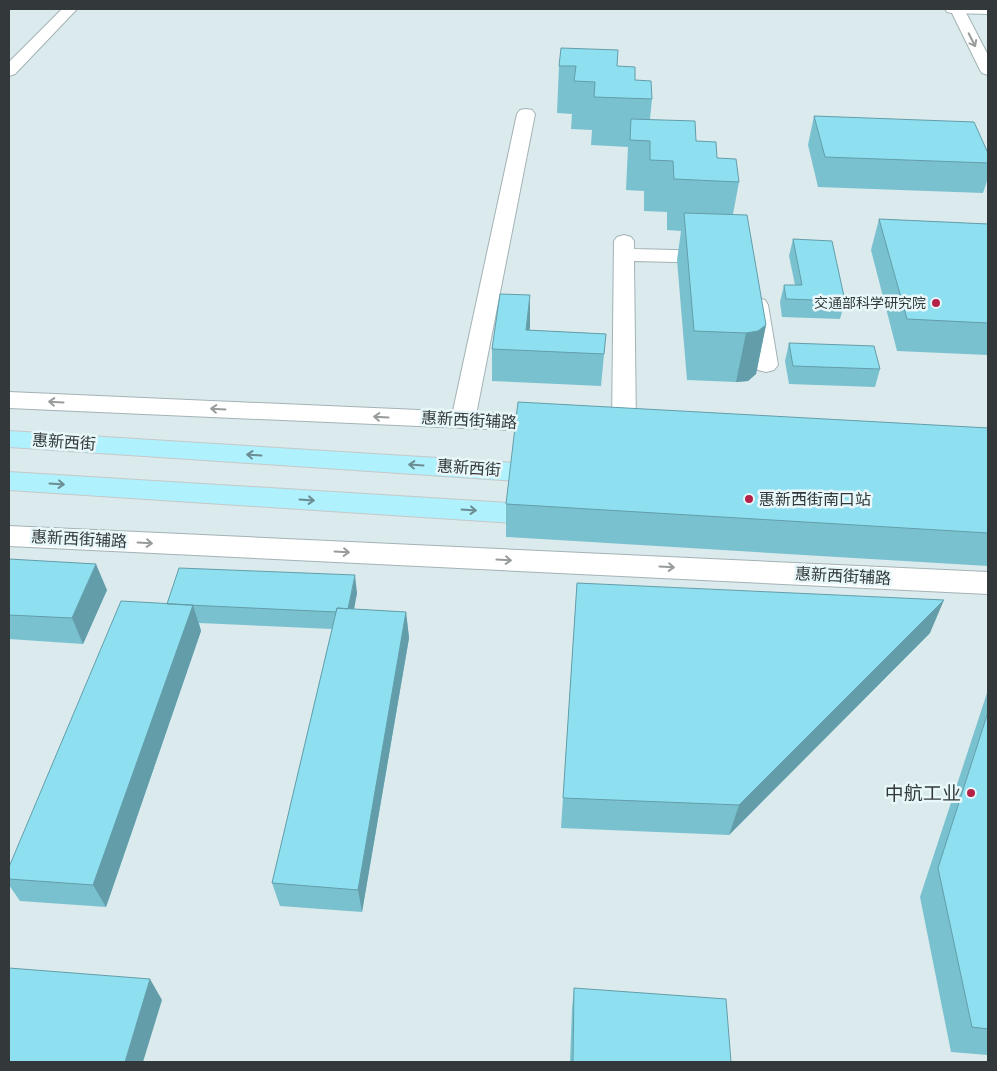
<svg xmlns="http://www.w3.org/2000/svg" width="997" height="1071" font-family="Raleway,'Noto Sans SC',sans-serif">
	<rect width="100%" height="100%" fill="#daeaed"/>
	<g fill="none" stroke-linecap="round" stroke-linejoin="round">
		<defs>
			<path id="minor" d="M62 9H77L15 74 9 76V62Z
				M945 9H988V14L952 13 947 12Z
				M526 109 532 110 535 114 475 420 472 426 463 428 454 426 451 420 517 114 520 110Z
				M624 235 631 237 634 241V249L715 251 722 253 725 257 722 261 715 263 634 261 636 427 633 433 624 435 615 433 612 427 614 241 617 237Z
				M757 298 765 300 768 305 778 365 774 370 766 372 758 370 754 365 746 305 749 300Z"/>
			<path id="tertiary" d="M950 9H964L988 55V75L982 73 980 70Z
				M9 392 553 416 562 418 565 424 562 430 553 432 9 408Z
				M9 526 988 572V594L9 546Z"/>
			<path id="primary" d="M9 431 548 465 557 468 561 474 557 480 548 483 9 447Z
				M9 472 544 505 554 508 557 515 554 522 544 525 9 490Z"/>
		</defs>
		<use href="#minor" stroke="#a4b2b5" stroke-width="2"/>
		<use href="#tertiary" stroke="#a4b2b5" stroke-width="2"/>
		<use href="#primary" stroke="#c6c8c8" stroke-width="2"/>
		<use href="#minor" fill="#fff" fill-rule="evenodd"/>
		<use href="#tertiary" fill="#fff" fill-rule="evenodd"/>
		<use href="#primary" fill="#aff1fd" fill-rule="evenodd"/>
	</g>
	<path fill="#7ac1cf" d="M559 66H617L635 80 652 99 650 119 696 141 717 158 739 182 733 214 766 325 756 374 748 381 736 382 687 380 677 260 681 231 667 230V212L644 211V191L626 190 627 168 628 147 591 145 592 130 571 129 572 114 557 113Z
		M814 116 988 163V178L983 193 818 187 808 145Z
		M879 219 988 224V355L897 351 871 250Z
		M793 239 845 301 840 319 782 317 780 302 784 285H795L789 256Z
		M530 326 529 330 606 334 601 386 492 381V349Z
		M789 343 880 369 875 387 789 384 785 361Z
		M988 428V566L506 537V504Z
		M9 559 107 590 83 644 9 639Z
		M577 583 930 633 729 835 561 828Z
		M357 593 354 609 406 612 409 638 362 912 280 906 272 883 332 629 199 623 201 631 106 907 20 901 9 885V867L167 604Z
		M988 690V1055L951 1052 920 897Z
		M574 988 731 1062H570L572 1009Z"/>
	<path fill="#639da9" d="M530 295V326L527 351 526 330Z
		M766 325 756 374 748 381 736 382 746 333Z
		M96 564 107 590 83 644 72 618Z
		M355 575 357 593 350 630 348 612Z
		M944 600 930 633 729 835 739 805Z
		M193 605 201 631 106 907 93 885Z
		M406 612 409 638 362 912 358 890Z
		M150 979 162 1000 143 1062H125Z"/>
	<path fill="#8ee0f1" stroke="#639da9" d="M561 48 618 50 617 66 635 67V80L651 81 652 99 594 97 595 82 574 81 576 66H559Z
		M814 116 974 122 988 153V163L825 157Z
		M631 119 695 121 696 141 716 142 717 158 736 159 739 182 674 179 673 161 650 160V141L630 140Z
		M684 213 747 215 766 325 758 331 746 333 694 331Z
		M879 219 988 224V323L907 319Z
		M793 239 832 241 845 301 786 299 784 285H802Z
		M500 294 530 295 526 330 606 334 604 354 492 349Z
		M789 343 874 346 880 369 793 366Z
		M518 402 988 428V533L506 504Z
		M9 559 96 564 72 618 9 615Z
		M179 568 355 575 348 609 337 608 336 612 167 604Z
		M577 583 944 600 739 805 563 798Z
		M121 601 193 605 93 885 9 879V867Z
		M337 608 406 612 358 890 272 883Z
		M988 712V1029L972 1027 938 868Z
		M9 968 150 979 125 1062H9Z
		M574 988 726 999 731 1062H573Z"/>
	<defs><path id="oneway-shaft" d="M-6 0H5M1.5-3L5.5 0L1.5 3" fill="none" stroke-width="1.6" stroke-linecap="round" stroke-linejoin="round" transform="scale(1.25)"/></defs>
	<g stroke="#999c9c">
		<use href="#oneway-shaft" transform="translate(972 40) rotate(63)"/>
		<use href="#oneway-shaft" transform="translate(56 402) rotate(-177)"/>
		<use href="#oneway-shaft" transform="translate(218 409) rotate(-177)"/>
		<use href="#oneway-shaft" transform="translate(381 417) rotate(-177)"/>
		<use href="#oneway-shaft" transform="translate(145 543) rotate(3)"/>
		<use href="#oneway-shaft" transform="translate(342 552) rotate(3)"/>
		<use href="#oneway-shaft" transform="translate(504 560) rotate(3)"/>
		<use href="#oneway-shaft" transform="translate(667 567) rotate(3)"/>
	</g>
	<g stroke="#6b8c92">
		<use href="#oneway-shaft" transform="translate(254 455) rotate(-176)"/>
		<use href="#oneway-shaft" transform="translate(416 465) rotate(-176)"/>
		<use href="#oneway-shaft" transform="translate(57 484) rotate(4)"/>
		<use href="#oneway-shaft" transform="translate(307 500) rotate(4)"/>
		<use href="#oneway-shaft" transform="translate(469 510) rotate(4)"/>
	</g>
	<g fill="#b42347" stroke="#e7f7fa" stroke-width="2">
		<circle cx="936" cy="303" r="5"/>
		<circle cx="749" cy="499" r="5"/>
		<circle cx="971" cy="793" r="5"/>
	</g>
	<g text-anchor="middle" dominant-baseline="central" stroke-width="5" stroke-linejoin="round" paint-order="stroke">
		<g font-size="14" fill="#33393a" stroke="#e7f7fa" text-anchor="end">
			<text x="926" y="303">交通部科学研究院</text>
		</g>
		<g font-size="16" fill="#33393a" stroke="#e7f7fa">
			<text transform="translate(469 420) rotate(3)">惠新西街辅路</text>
			<text transform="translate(64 442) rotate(4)">惠新西街</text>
			<text transform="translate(469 468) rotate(4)">惠新西街</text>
			<text transform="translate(79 539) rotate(3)">惠新西街辅路</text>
			<text transform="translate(843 576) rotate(3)">惠新西街辅路</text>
		</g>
		<g font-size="16" fill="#33393a" stroke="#e7f7fa" text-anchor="start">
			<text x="759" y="499">惠新西街南口站</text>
		</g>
		<g font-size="19" fill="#33393a" stroke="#e7f7fa" text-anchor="end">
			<text x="961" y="793">中航工业</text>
		</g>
	</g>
	<rect width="997" height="1071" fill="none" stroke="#33393a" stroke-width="20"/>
</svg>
